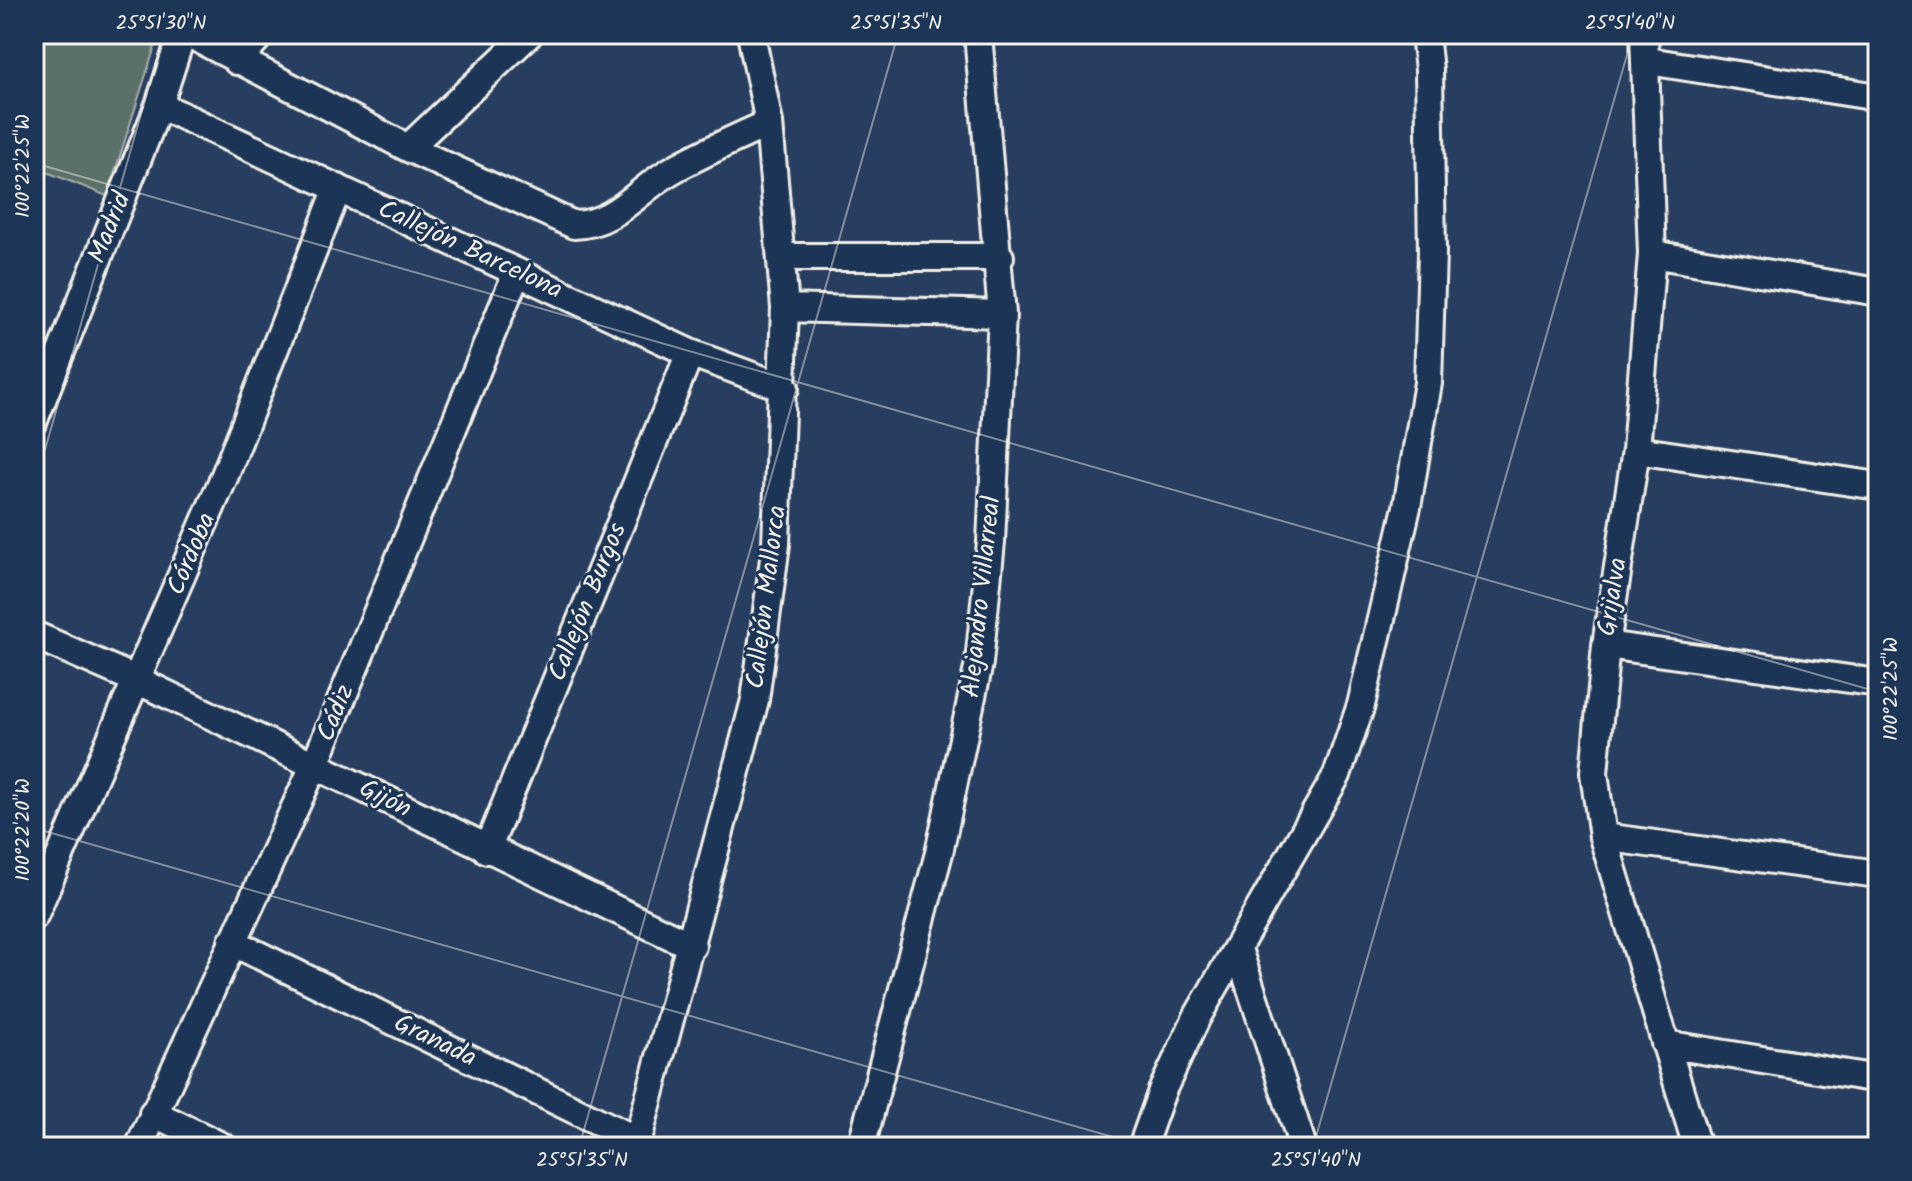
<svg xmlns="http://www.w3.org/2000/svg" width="1912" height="1181" font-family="Kalam,sans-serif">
	<rect width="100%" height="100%" fill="#283e61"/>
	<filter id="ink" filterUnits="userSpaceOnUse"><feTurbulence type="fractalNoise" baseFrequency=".0125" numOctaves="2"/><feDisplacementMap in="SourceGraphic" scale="16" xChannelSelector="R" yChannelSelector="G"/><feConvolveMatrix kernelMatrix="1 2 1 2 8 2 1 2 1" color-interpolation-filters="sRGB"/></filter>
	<g filter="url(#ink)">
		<path fill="#5c706b" stroke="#a8b0aa" stroke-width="2" d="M34 34H159L107 196 34 167Z"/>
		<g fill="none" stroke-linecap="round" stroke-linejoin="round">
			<defs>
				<path id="minor" d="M189 34 408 148 574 225C617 224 639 188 674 169 704 152 737 138 769 123
					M1644 34 1652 254 1636 450 1606 645 1594 773 1603 837 1697 1147
					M237 61 261 34
					M1648 61 1878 97
					M159 105 690 353 785 388
					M408 148 529 34
					M1652 254 1878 292
					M783 257H1000
					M785 308 1002 314
					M34 420 159 105 182 34
					M1636 450 1878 486
					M34 635 139 681 692 946
					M1606 645 1878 683
					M1603 837 1878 874
					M487 850 690 353
					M34 916 225 475 338 188
					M232 942 638 1141
					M1238 949 1303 1147
					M1665 1044 1878 1079
					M153 1113 223 1147
					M139 1147 315 764 517 272
					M636 1147 755 700 776 544 785 308 769 123 751 34
					M861 1147 939 853 979 663 991 542 1002 314 978 34
					M1142 1147 1162 1091 1197 1017 1337 775 1361 705 1407 507 1428 383 1432 252 1429 70 1425 34"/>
			</defs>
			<use href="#minor" stroke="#f4f1e8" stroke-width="32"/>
			<use href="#minor" stroke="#1d3557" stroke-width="26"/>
		</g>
	</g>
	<path fill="none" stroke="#f4f1e8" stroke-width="2" stroke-opacity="0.45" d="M34 163 1878 692M34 488 164 34M34 828 1148 1147M579 1147 898 34M1313 1147 1633 34"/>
	<g text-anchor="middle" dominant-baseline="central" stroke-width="6" stroke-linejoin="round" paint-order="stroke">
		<g font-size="26" fill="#f4f1e8" stroke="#1d3557">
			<text transform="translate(110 228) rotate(-68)">Madrid</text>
			<text transform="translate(470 250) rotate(25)">Callejón Barcelona</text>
			<text transform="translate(192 554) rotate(-67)">Córdoba</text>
			<text transform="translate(767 597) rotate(-83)">Callejón Mallorca</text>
			<text transform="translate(982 597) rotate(-84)">Alejandro Villarreal</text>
			<text transform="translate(1613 597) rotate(-81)">Grijalva</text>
			<text transform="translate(588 602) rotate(-68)">Callejón Burgos</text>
			<text transform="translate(336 713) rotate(-68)">Cádiz</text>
			<text transform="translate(385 799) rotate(27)">Gijón</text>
			<text transform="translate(435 1041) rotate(26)">Granada</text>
		</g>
	</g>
	<rect width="1912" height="1181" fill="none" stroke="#1d3557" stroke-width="88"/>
	<rect x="44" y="44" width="1824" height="1093" fill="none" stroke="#f4f1e8" stroke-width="3"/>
	<g font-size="20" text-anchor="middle" fill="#f4f1e8">
		<text x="161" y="29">25°51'30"N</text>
		<text x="896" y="29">25°51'35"N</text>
		<text x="1630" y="29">25°51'40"N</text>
		<text transform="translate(22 166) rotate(-90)" y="7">100°22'25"W</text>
		<text transform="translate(1890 689) rotate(-90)" y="7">100°22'25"W</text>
		<text transform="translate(22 830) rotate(-90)" y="7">100°22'20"W</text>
		<text x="582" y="1166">25°51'35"N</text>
		<text x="1316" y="1166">25°51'40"N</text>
	</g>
</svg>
